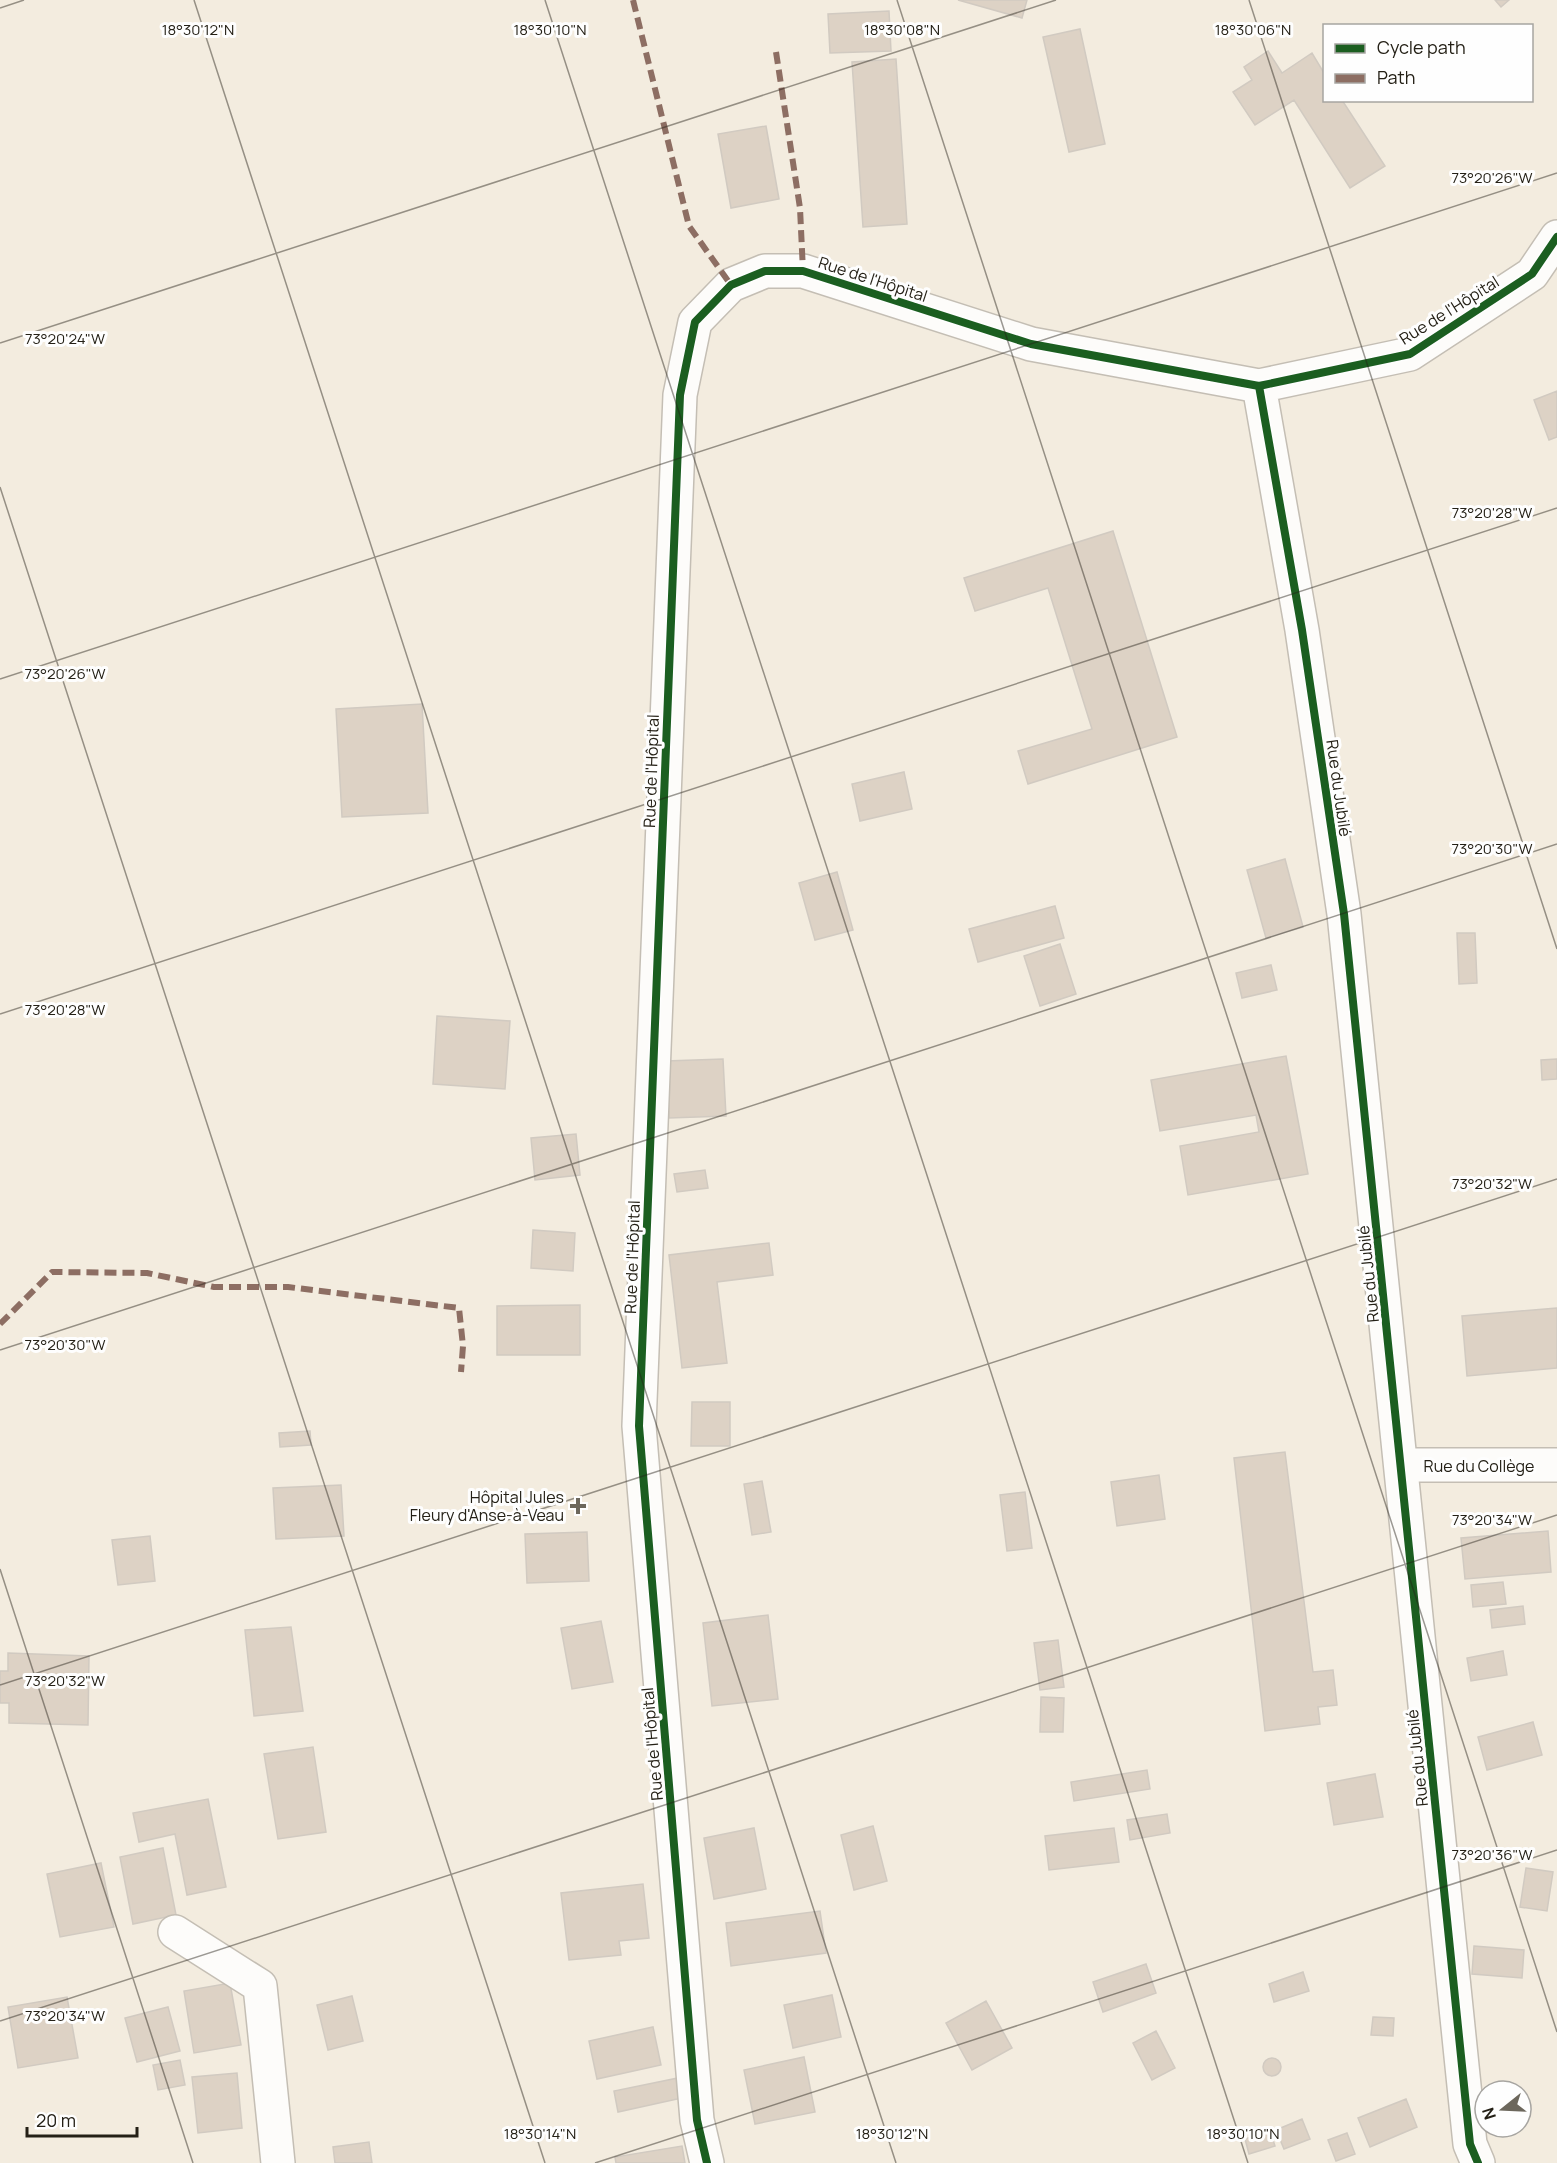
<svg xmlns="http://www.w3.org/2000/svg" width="1557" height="2163" font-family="Manrope,sans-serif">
	<rect width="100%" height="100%" fill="#f3ecdf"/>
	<path fill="#ddd2c5" stroke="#d1cac1" stroke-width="1.5" d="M958 0H1027L1022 18Z
		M1495 0H1509L1501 7Z
		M889 11 891 51 830 53 828 14Z
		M1080 29 1105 144 1069 152 1043 37Z
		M1268 51 1282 73 1312 53 1324 73V100H1342L1385 166 1350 188 1294 100 1255 125 1233 92 1252 80 1244 67Z
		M896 59 907 224 863 227 852 62Z
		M766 126 779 199 731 208 718 134Z
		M1557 391V437L1549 440 1534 400Z
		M1113 531 1177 737 1028 784 1018 751 1092 729 1048 588 975 611 964 578Z
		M422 704 428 813 342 817 336 709Z
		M904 772 912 809 860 821 852 784Z
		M1285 859 1303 927 1266 938 1247 870Z
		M837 872 853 930 815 940 799 883Z
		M1055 906 1064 938 978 962 969 929Z
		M1457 933H1475L1477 983 1459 984Z
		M1060 944 1076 994 1040 1006 1024 956Z
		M1271 965 1277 990 1242 998 1236 973Z
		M437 1016 510 1021 505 1089 433 1084Z
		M1286 1056 1308 1174 1188 1195 1180 1146 1259 1132 1256 1115 1160 1131 1151 1080Z
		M723 1059 726 1116 669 1118 666 1061Z
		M1557 1059V1079L1542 1080 1541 1060Z
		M576 1134 580 1175 535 1180 531 1138Z
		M705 1170 708 1188 677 1192 674 1174Z
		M533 1230 575 1233 573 1271 531 1268Z
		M769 1243 773 1275 717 1282 727 1363 682 1368 669 1255Z
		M580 1305V1355H497V1306Z
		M1557 1308V1368L1467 1376 1462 1316Z
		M692 1402H730V1446H691Z
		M310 1431 311 1445 280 1447 279 1433Z
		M1285 1452 1313 1672 1333 1670 1337 1705 1318 1707 1320 1724 1265 1731 1234 1458Z
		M1159 1475 1165 1519 1117 1526 1111 1482Z
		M762 1481 771 1532 752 1535 744 1484Z
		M341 1485 344 1536 276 1539 273 1488Z
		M1025 1492 1032 1548 1007 1551 1000 1495Z
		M1548 1531 1551 1572 1465 1579 1461 1538Z
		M587 1532 589 1581 527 1583 525 1534Z
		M150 1536 155 1581 118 1585 112 1540Z
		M1503 1582 1506 1604 1473 1607 1471 1585Z
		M1523 1606 1525 1624 1492 1628 1490 1610Z
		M768 1615 778 1699 712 1706 703 1623Z
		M601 1621 613 1682 572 1689 561 1628Z
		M291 1627 303 1711 254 1716 245 1630Z
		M1058 1640 1064 1687 1040 1690 1034 1643Z
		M1503 1651 1507 1675 1471 1681 1467 1658Z
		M8 1653 89 1656 88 1725 9 1723V1703H0V1671H8Z
		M1041 1697 1064 1698 1063 1732H1040Z
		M1533 1722 1542 1755 1487 1770 1478 1737Z
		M313 1747 326 1832 278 1839 264 1754Z
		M1147 1770 1150 1789 1074 1801 1071 1782Z
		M1375 1774 1383 1817 1334 1825 1327 1783Z
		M208 1799 226 1887 187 1895 175 1834 139 1842 133 1813Z
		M1167 1814 1170 1833 1130 1840 1127 1820Z
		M873 1826 887 1881 854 1890 841 1835Z
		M754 1828 766 1889 714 1899 704 1838Z
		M1114 1828 1119 1862 1049 1870 1045 1836Z
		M163 1848 176 1915 133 1924 120 1857Z
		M101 1863 114 1927 60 1937 47 1874Z
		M1526 1868 1553 1872 1547 1911 1520 1907Z
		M643 1884 649 1938 619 1941 621 1955 569 1960 561 1893Z
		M820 1911 826 1953 731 1966 726 1923Z
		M1474 1946 1524 1950 1522 1978 1472 1974Z
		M1146 1964 1156 1993 1103 2012 1093 1982Z
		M1303 1972 1309 1991 1274 2002 1269 1984Z
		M230 1983 241 2045 194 2053 184 1991Z
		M832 1995 841 2037 793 2048 784 2005Z
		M352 1996 363 2041 328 2050 317 2005Z
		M67 1997 78 2058 18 2068 8 2007Z
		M986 2001 1012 2048 972 2070 946 2023Z
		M168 2007 180 2051 137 2062 125 2018Z
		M1373 2017 1394 2018 1393 2036 1371 2035Z
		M653 2027 661 2065 597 2079 589 2041Z
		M1156 2031 1175 2068 1152 2080 1133 2043Z
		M804 2057 815 2112 755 2124 744 2070Z
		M1263 2067a9 9 0 1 1 18 0a9 9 0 1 1-18 0Z
		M180 2060 185 2085 158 2090 153 2065Z
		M237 2073 242 2128 198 2133 192 2077Z
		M678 2078 682 2098 618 2112 614 2091Z
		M1406 2099 1417 2127 1370 2147 1358 2118Z
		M1302 2119 1310 2139 1284 2149 1276 2130Z
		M1270 2131 1275 2146 1249 2154 1245 2139Z
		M1347 2133 1355 2154 1336 2161 1328 2140Z
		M369 2142 372 2163H335L333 2147Z
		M682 2146 685 2163H616L615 2157Z"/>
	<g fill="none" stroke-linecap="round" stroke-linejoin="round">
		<defs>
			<path id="minor" d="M1259 386 1302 630 1344 914 1470 2144 1478 2163
				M1401 1465H1557
				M175 1932 260 1986 278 2163
				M707 2163 697 2120 639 1426 680 395 695 322 731 285 765 271H803L1031 344 1259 386 1410 354 1532 274 1557 237"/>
		</defs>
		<use href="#minor" stroke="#c4beb4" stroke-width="36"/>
		<use href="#minor" stroke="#fdfcfa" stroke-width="33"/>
		<path stroke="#8d6e63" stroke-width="6" stroke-dasharray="12 6" stroke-linecap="butt" d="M633 0 689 226 731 285
			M776 52 800 208 803 271
			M0 1324 52 1272 147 1273 214 1287H288L459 1308 463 1346 461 1372"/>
		<defs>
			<path id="cycleway" d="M1259 386 1302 630 1344 914 1470 2144 1478 2163
				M707 2163 697 2120 639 1426 680 395 695 322 731 285 765 271H803L1031 344 1259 386 1410 354 1532 274 1557 237"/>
		</defs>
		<use href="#cycleway" stroke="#fefefe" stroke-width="11"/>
		<use href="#cycleway" stroke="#1b5e20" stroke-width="8"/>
	</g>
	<path fill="none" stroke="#242016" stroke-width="1.5" stroke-opacity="0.45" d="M194 0 896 2163M545 0 1248 2163M897 0 1557 2032M1249 0 1557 949M0 8 24 0M0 343 1056 0M0 487 545 2163M0 679 1557 173M0 1014 1557 508M0 1350 1557 844M0 1569 193 2163M0 1685 1557 1179M0 2021 1557 1515M595 2163 1557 1850"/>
	<path fill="#6c675c" stroke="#fefefe" stroke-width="2" d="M575 1497h6v6h6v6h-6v6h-6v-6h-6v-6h6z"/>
	<g text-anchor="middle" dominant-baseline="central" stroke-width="6" stroke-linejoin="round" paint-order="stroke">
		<g font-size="16" fill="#242016" stroke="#fefefe">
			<text transform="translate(873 279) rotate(18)">Rue de l'Hôpital</text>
			<text transform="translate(1449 310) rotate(-32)">Rue de l'Hôpital</text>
			<text transform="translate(651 771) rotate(-88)">Rue de l'Hôpital</text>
			<text transform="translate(1339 788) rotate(82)">Rue du Jubilé</text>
			<text transform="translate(632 1257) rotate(-88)">Rue de l'Hôpital</text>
			<text transform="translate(1368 1274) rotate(-96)">Rue du Jubilé</text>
			<text x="1479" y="1466">Rue du Collège</text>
			<text transform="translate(652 1744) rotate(-95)">Rue de l'Hôpital</text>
			<text transform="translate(1417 1758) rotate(-96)">Rue du Jubilé</text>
		</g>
		<g font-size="16" fill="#242016" stroke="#fefefe" text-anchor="end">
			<text x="564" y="1497">Hôpital Jules<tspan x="564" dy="18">Fleury d'Anse-à-Veau</tspan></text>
		</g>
	</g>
	<g font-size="15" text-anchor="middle" fill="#242016" stroke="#fefefe" stroke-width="6" stroke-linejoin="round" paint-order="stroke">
		<text x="198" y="35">18°30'12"N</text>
		<text x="550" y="35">18°30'10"N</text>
		<text x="902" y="35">18°30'08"N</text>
		<text x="1253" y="35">18°30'06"N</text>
		<text x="1492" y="183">73°20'26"W</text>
		<text x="65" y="344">73°20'24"W</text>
		<text x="1492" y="518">73°20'28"W</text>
		<text x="65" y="679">73°20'26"W</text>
		<text x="1492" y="854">73°20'30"W</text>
		<text x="65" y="1015">73°20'28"W</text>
		<text x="1492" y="1189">73°20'32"W</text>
		<text x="65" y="1350">73°20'30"W</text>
		<text x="1492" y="1525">73°20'34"W</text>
		<text x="65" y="1686">73°20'32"W</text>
		<text x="1492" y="1860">73°20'36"W</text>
		<text x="65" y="2021">73°20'34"W</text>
		<text x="540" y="2139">18°30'14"N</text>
		<text x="892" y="2139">18°30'12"N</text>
		<text x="1243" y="2139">18°30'10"N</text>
	</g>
	<rect x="1323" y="24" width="210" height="78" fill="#fefefe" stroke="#a7a5a1" stroke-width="1.5"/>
	<rect x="1335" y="44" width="30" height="9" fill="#1b5e20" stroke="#a7a5a1" stroke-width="1.5"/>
	<text x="1377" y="54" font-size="18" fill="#242016">Cycle path</text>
	<rect x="1335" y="74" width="30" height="9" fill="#8d6e63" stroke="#a7a5a1" stroke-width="1.5"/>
	<text x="1377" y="84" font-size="18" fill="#242016">Path</text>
	<g transform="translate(1503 2109) rotate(252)"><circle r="28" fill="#fefefe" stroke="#a7a5a1" stroke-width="1.5"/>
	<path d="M0-4.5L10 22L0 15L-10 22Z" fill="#6c675c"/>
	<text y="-9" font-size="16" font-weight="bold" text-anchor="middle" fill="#242016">N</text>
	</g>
	<path d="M27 2127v9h110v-9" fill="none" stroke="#242016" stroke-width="3"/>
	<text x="36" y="2127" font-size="18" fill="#242016" stroke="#fefefe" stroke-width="4.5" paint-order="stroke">20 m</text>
</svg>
